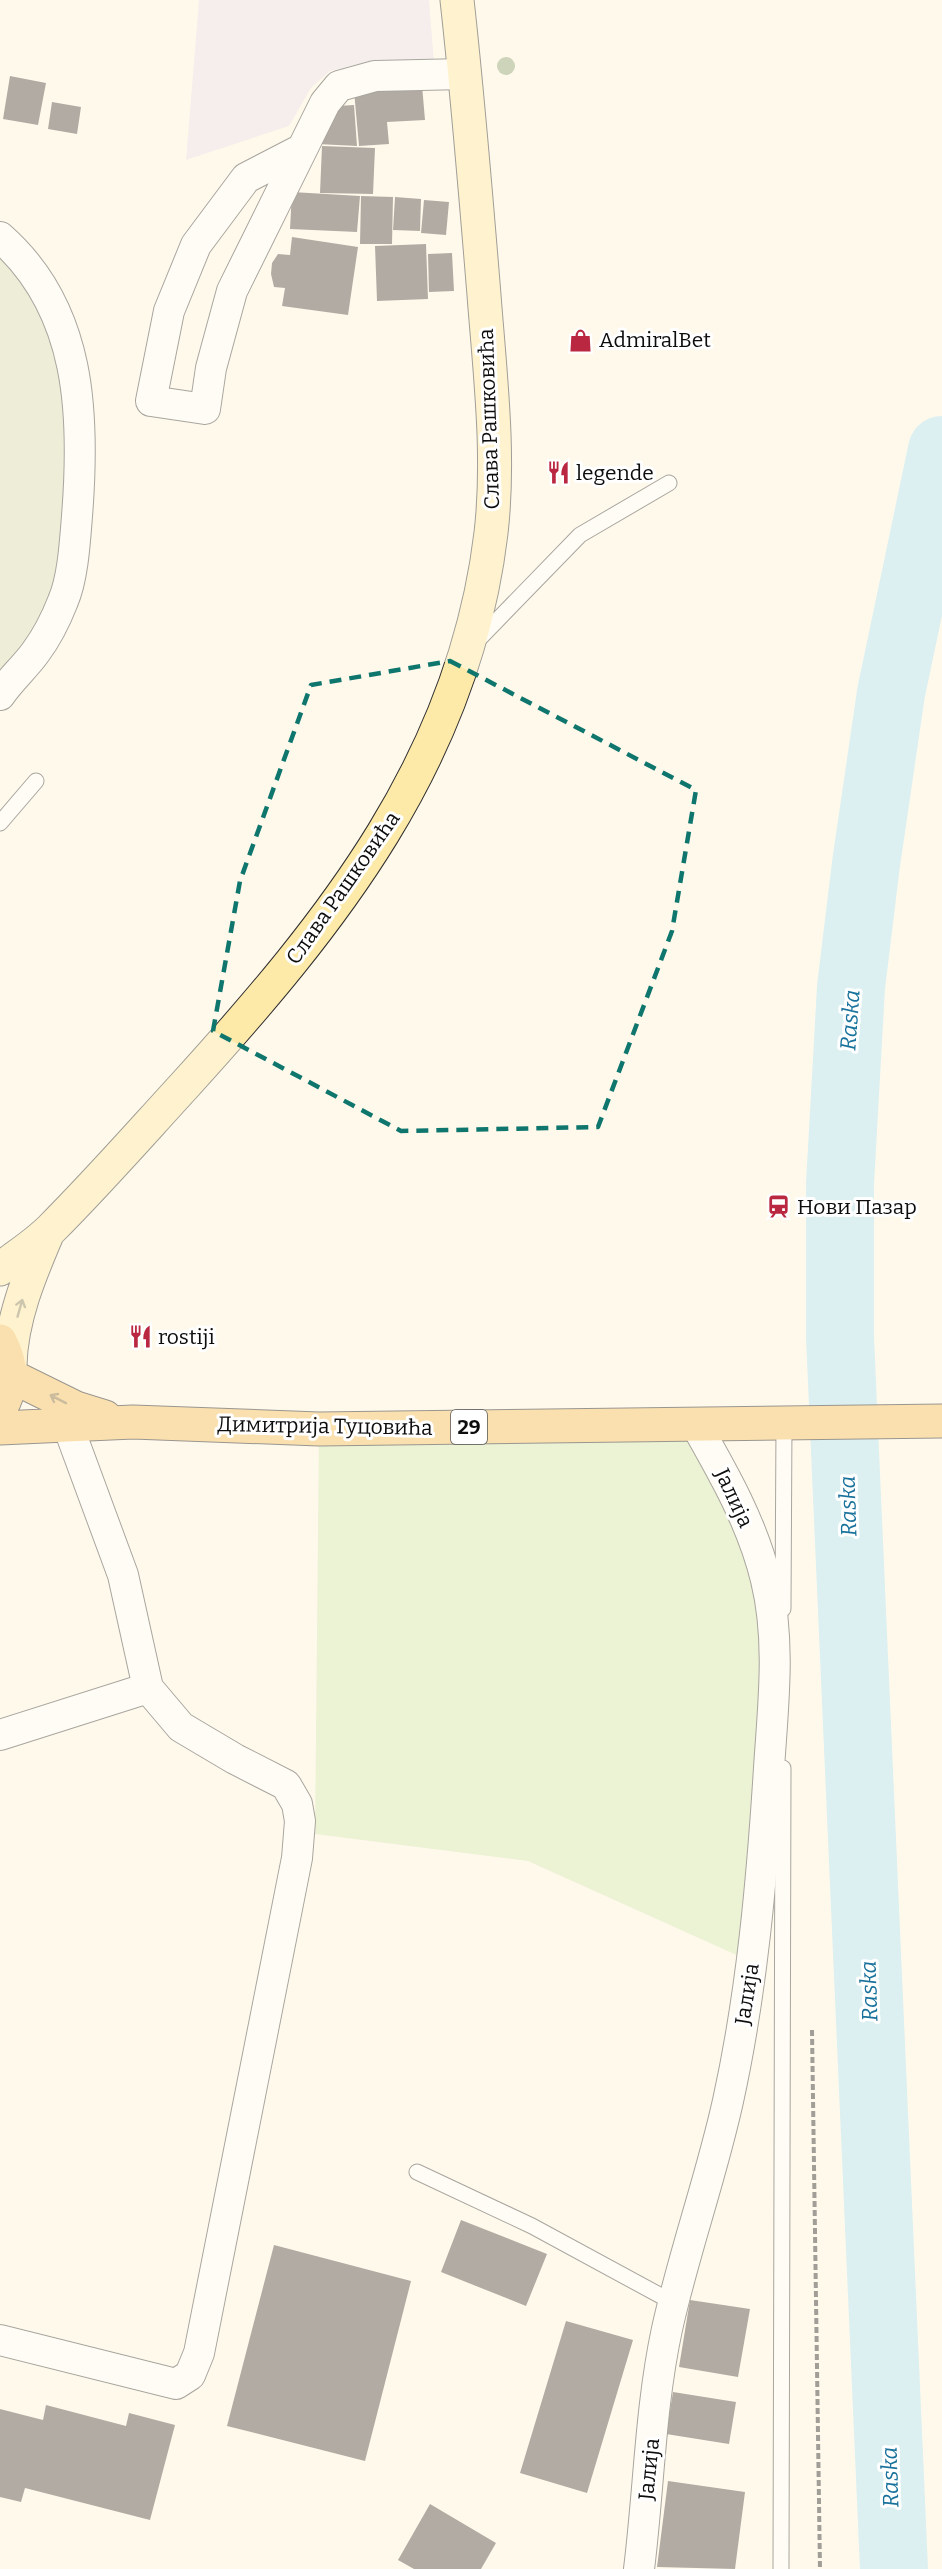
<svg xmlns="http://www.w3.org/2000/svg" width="942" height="2569" font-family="Bitter,serif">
	<rect width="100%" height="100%" fill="#fff9ec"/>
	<path fill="#e9e1eb" d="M199 0H429L434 62 358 64 330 71 311 88 289 126 186 160Z"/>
	<path fill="#d6e8b7" d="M696 1425 766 1582 752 1962 528 1861 315 1834 319 1429Z"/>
	<path fill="#d9dfbf" d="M0 237 72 361 65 598 0 695Z"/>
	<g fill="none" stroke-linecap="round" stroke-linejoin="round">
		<path stroke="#b2e4f5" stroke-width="68" d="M894 2569 840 1337V1184L851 987 866 864 891 693 942 450"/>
	</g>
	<path fill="#554c49" d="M10 76 46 83 38 125 3 119Z
		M422 85 425 120 387 122 389 144 359 146 354 91Z
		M52 102 81 107 77 134 48 129Z
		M354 105 357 146 317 144 337 106Z
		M322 146 375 148 373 194 320 193Z
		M292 192 360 196 357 232 290 229Z
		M361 196 393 197 392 244H360Z
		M395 197 421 199 420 231 393 230Z
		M424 200 449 202 446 235 421 233Z
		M292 237 358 247 348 315 282 306 285 288 274 287 271 274 272 263 278 254 290 255Z
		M426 244 428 299 377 301 375 246Z
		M452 253 454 291 429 292 428 254Z
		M461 2220 547 2254 526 2306 441 2272Z
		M274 2245 411 2281 365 2461 227 2426Z
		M690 2300 750 2309 738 2377 679 2367Z
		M566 2321 633 2340 587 2493 520 2473Z
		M673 2392 736 2402 729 2444 666 2434Z
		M46 2405 126 2426 129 2413 175 2425 150 2520 25 2488 21 2502 0 2497V2409L43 2420Z
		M668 2481 745 2492 735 2569 657 2567Z
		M430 2504 496 2543 481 2569H414L398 2560Z"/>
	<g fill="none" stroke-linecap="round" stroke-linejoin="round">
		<defs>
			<path id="service" d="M477 641 580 535 669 483
				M0 823 36 781
				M783 1609 784 1424
				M417 2172 532 2226 674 2303
				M781 2569 783 1768"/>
			<path id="minor" d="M302 149 246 178 196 245 169 311 151 401 205 409 211 368 232 291 325 103 339 86 375 76 465 74
				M0 237C82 309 85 415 77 516 75 541 73 578 63 601 56 619 47 637 35 653 24 668 10 680 0 695
				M0 1735 148 1688
				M0 2340 176 2384 190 2375 199 2353 297 1858 300 1821 297 1804 286 1785 235 1759 181 1727 148 1688 123 1575 68 1426
				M639 2569C649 2489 650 2408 667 2329 684 2252 711 2178 728 2101 752 1992 762 1879 769 1768 773 1706 781 1641 766 1580 753 1525 724 1474 696 1425"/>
			<path id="secondary" d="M0 1269C17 1256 36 1244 51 1229 97 1183 140 1134 184 1086 332 923 464 760 491 533 500 455 490 374 484 295 476 197 468 98 457 0
				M10 1365C11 1319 30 1274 48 1232"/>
			<path id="primary" d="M0 1341C12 1364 14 1387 0 1409
				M11 1376 76 1408 105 1417
				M0 1428 133 1422 319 1429 942 1421"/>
		</defs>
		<use href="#service" stroke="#404040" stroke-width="17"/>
		<use href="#minor" stroke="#404040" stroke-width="32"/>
		<use href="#secondary" stroke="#2f2f2f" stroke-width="35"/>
		<use href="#primary" stroke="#1e1e1e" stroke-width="35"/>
		<path stroke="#2f2f2f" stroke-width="4" stroke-dasharray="6 3" stroke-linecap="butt" d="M812 2030 820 2569"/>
		<use href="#service" stroke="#fff" stroke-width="15"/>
		<use href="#minor" stroke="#fff" stroke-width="30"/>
		<use href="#secondary" stroke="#fdeaa9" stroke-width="33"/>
		<use href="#primary" stroke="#f6c265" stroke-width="33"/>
	</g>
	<circle fill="#90a67b" cx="506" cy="66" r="9"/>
	<defs><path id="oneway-shaft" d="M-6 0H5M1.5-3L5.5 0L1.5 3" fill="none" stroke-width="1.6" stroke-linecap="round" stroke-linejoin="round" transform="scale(1.5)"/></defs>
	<use stroke="#918763" href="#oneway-shaft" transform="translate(20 1308) rotate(-74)"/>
	<use stroke="#8d713d" href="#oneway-shaft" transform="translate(58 1399) rotate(-153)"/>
	<path d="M0 0H942V2569H0ZM450 661 696 790 672 931 598 1127 401 1131 213 1031 240 881 311 685Z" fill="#fff9ec" fill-opacity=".55" fill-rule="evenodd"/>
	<path fill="none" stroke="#0f766e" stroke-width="4.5" stroke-dasharray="12 8" stroke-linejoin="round" d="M450 661 696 790 672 931 598 1127 401 1131 213 1031 240 881 311 685Z"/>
	<defs>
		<symbol id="shop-bare" viewBox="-9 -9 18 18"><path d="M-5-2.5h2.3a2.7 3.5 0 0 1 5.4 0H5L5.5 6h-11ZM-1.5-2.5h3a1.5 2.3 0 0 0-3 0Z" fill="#b92840" stroke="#fff" stroke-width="2.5" paint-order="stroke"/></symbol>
		<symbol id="restaurant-bare" viewBox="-9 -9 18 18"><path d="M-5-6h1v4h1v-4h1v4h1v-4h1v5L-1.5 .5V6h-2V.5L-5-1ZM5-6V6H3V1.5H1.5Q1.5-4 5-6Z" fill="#b92840" stroke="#fff" stroke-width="2.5" paint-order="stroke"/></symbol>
		<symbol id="station-bare" viewBox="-9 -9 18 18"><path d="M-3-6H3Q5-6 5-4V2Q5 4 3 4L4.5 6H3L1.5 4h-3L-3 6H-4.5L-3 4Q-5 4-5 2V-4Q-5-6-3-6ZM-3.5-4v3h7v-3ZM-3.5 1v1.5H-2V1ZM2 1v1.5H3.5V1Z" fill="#b92840" stroke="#fff" stroke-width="2.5" paint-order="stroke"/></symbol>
	</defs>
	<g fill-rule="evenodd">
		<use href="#shop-bare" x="564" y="324" width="33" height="33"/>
		<use href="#restaurant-bare" x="542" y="456" width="33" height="33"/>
		<use href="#station-bare" x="762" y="1190" width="33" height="33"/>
		<use href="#restaurant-bare" x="124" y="1320" width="33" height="33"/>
	</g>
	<g text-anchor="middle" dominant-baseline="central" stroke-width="6" stroke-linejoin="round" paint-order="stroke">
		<rect fill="#fff" stroke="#565656" stroke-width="1.5" x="451" y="1410" width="36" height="34" rx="4.5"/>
		<g font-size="20" font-weight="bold" fill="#0d0d0d">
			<text x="469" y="1427">29</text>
		</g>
		<g font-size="21" fill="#0d0d0d" stroke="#fff" text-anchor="start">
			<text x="599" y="340">AdmiralBet</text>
			<text x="576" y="473">legende</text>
			<text x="797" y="1207">Нови Пазар</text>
			<text x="158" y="1337">rostiji</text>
		</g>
		<g font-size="21" fill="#0d0d0d" stroke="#fff">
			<text transform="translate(489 419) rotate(-92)">Слава Рашковића</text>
			<text transform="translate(343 888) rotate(-55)">Слава Рашковића</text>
			<text transform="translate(325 1426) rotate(1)">Димитрија Туцовића</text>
			<text transform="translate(734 1498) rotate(65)">Јалија</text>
			<text transform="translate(747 1994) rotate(-81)">Јалија</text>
			<text transform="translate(649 2469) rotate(-84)">Јалија</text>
		</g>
		<g font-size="22" font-style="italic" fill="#19729b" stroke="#fff">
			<text transform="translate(850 1020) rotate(-86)">Raska</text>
			<text transform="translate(848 1506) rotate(-92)">Raska</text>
			<text transform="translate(869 1991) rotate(-92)">Raska</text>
			<text transform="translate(890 2477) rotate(-92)">Raska</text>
		</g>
	</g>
</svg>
